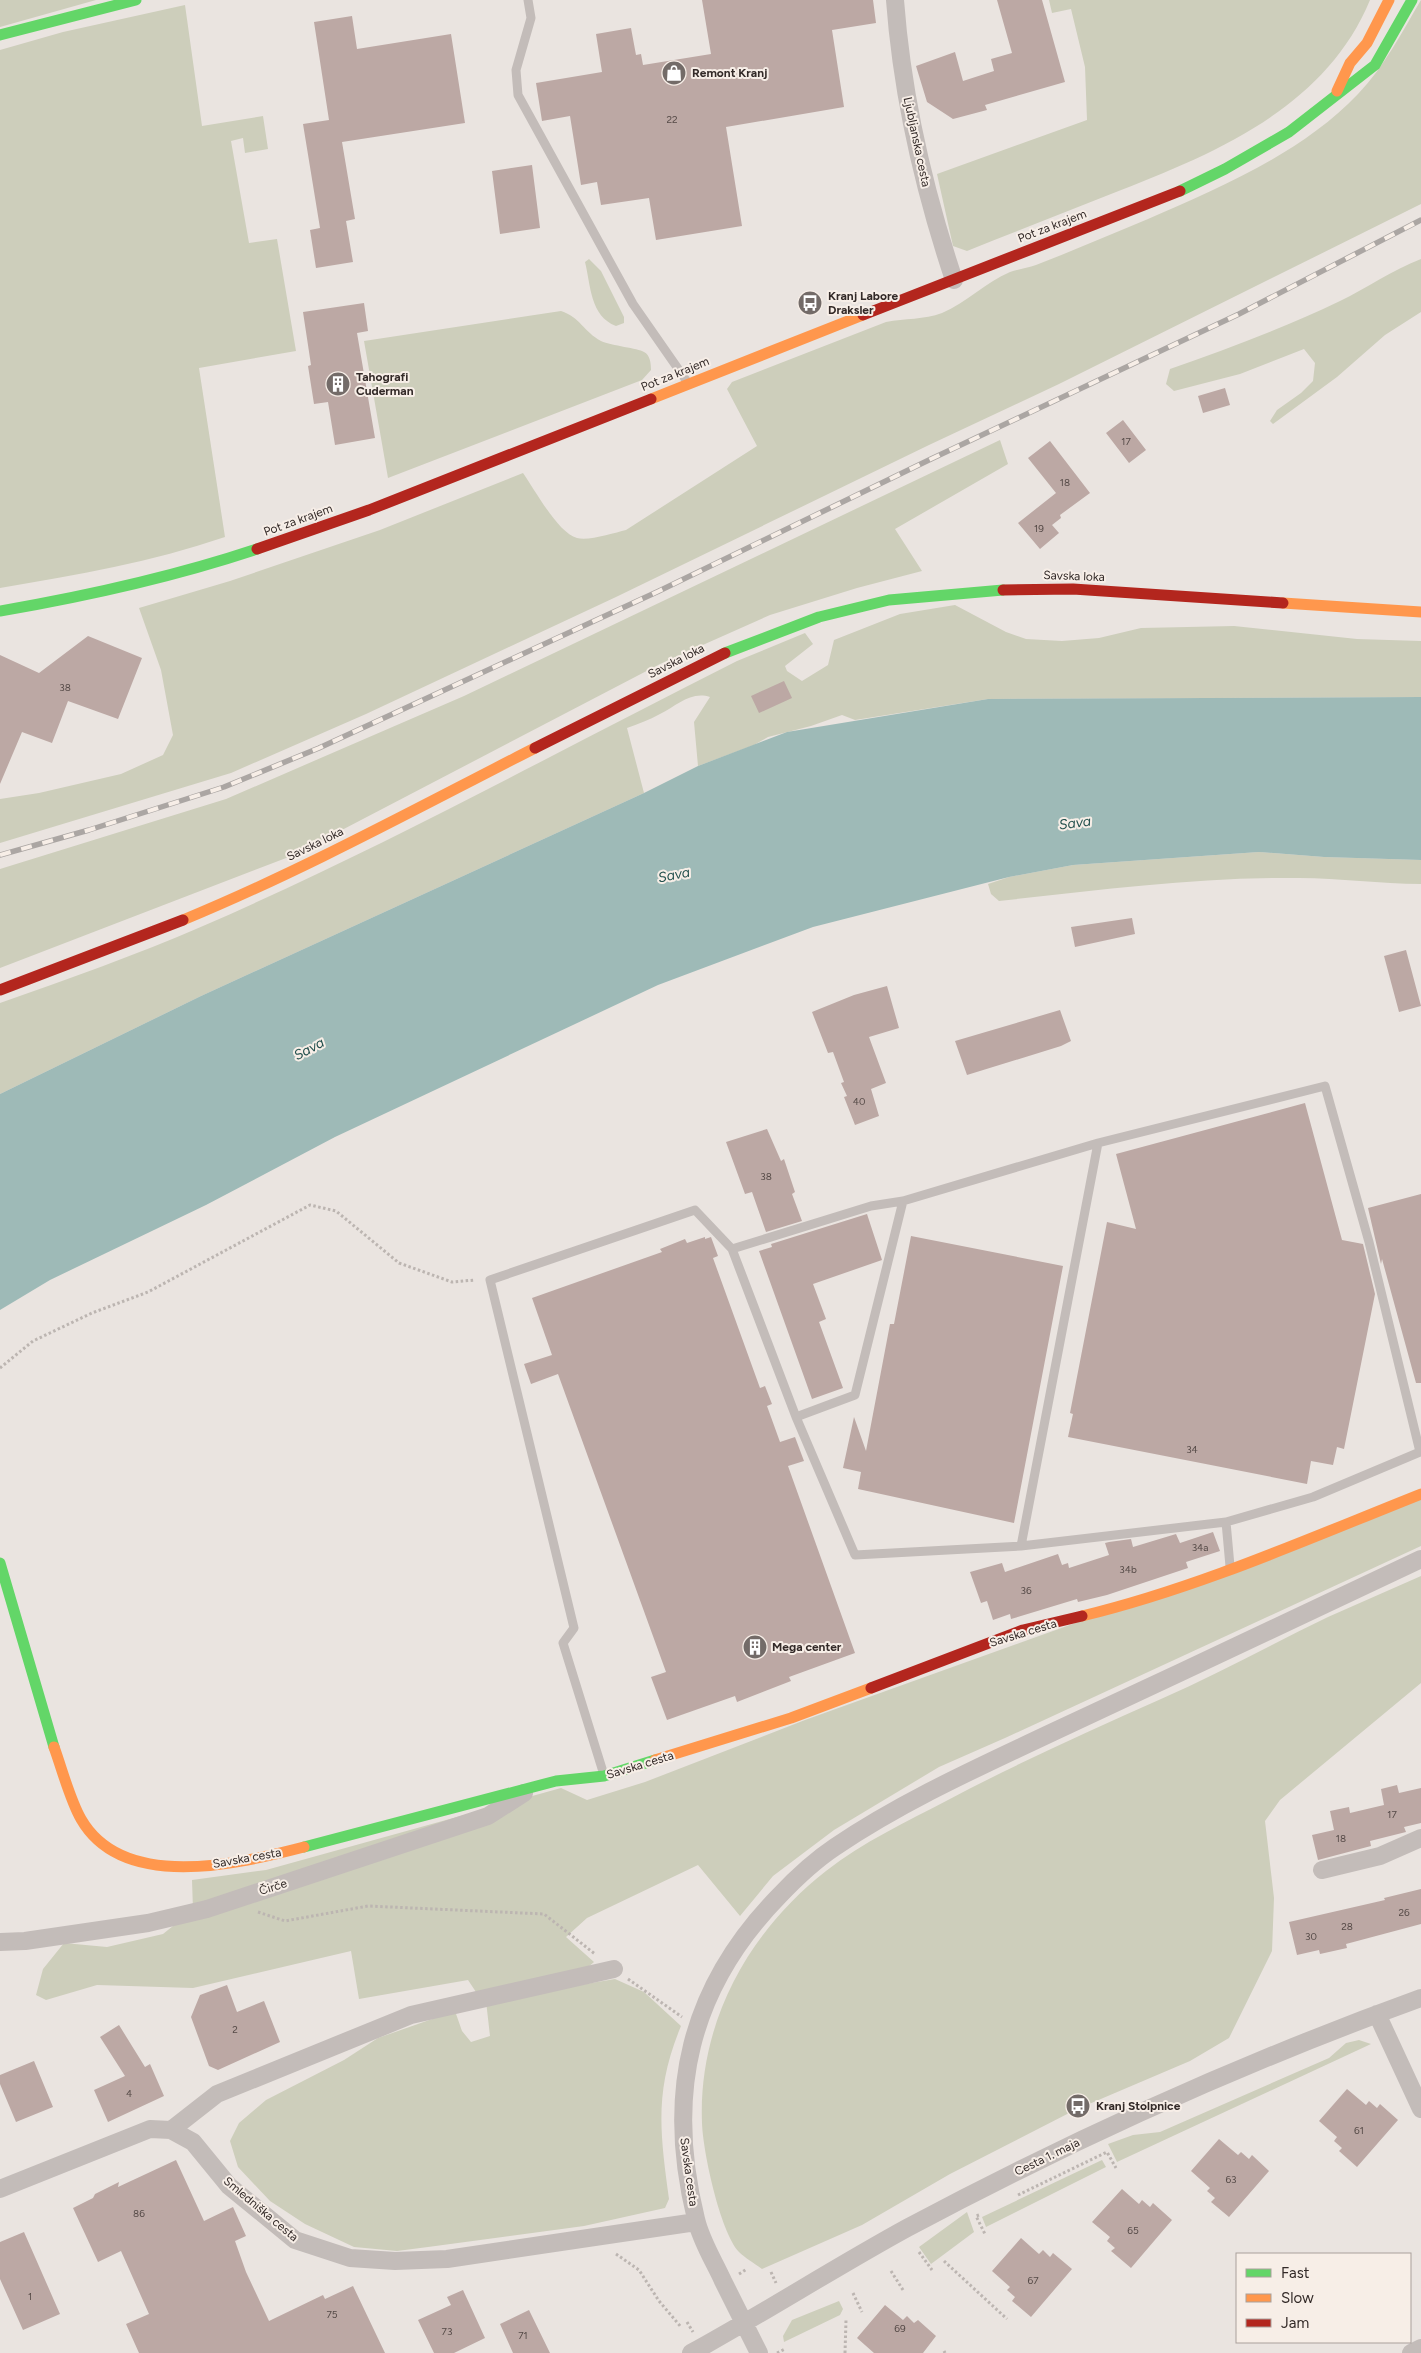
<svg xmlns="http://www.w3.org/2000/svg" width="1421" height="2353" font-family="Figtree,sans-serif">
	<rect width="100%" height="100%" fill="#eae4e0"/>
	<path fill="#cdcebb" d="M0 0H96L0 27Z
		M1049 0H1370C1325 109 1213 154 1111 194 1063 213 1015 232 967 251L953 246 937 174 1087 120 1085 67 1071 9 1052 13Z
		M1421 0V204L1059 384 929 445 616 597 366 714 231 773 0 843V799L39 793 121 774 163 755 173 735 161 670 139 608 230 581 380 530 523 473C535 490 558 533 577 538 589 541 614 533 626 530L757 446 727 389 732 382 886 322C905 318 924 320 942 313 966 303 986 282 1010 272 1018 269 1028 268 1036 265 1073 251 1111 234 1148 219 1221 187 1302 153 1358 94 1384 67 1402 32 1421 0Z
		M185 5 202 126 263 116 268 149 245 153 243 138 231 141 249 243 277 239 296 351 199 368 225 537C152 562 77 575 0 588V50L63 32Z
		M589 259 601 271 624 317V323L616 326C590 316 591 286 585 262Z
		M1421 259V312L1385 335 1337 377 1273 424 1270 421 1277 410 1301 393 1313 381 1315 363 1304 349 1240 374 1174 391 1166 384 1170 369C1227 349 1284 328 1340 301 1367 288 1392 270 1421 259Z
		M561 311C580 317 584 332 601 341 612 346 638 348 644 352 650 355 651 363 651 370L642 380 388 478 364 341Z
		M1000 440 1008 464 895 529 922 571 857 588 770 615 660 664 294 855 0 968V869L226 799 464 696Z
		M955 605 1006 632 1026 639 1062 641 1099 638 1141 628 1234 626 1357 639 1421 641V697L988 699 855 720 842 715 811 726 768 737 754 745 698 766 694 722 710 697C690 691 677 706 660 714 649 720 638 724 627 728L644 793 201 996 0 1094V1003C68 979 136 955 203 926 385 847 560 750 737 661L805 633 813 644 785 666 787 671 802 681 828 665 834 640 900 614Z
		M1259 852 1324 857 1421 860V884C1380 884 1340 878 1299 878 1198 877 1099 890 999 901L991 894 988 884 1009 877 1073 865Z
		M1421 1499V1546L1005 1738 939 1767 834 1830 773 1876 740 1916 698 1865 587 1918 566 1937 594 1962 587 1968 476 1992 468 1980 359 1999 351 1951 193 1988 97 1985 46 2000 36 1995 43 1969 64 1943 107 1947 163 1934 193 1910 192 1880 266 1870 561 1788 587 1800 645 1782 805 1720Z
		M1421 1576V1683L1280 1800 1265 1821 1274 1898 1272 1951 1229 2038 1190 2061 1075 2110 950 2174 862 2225 762 2269C754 2263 745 2258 739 2252 720 2231 703 2152 702 2123 698 2023 748 1932 826 1871 863 1842 906 1822 948 1800 1018 1763 1089 1731 1161 1699 1218 1674 1272 1644 1328 1617 1359 1603 1390 1590 1421 1576Z
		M615 1979 644 1992 681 2026C654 2091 660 2132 669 2199L665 2208 584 2226 428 2247 397 2251 354 2247 305 2224 270 2201 238 2167 230 2141 239 2123 266 2100 344 2060 378 2038 455 2011 462 2031 471 2042 490 2036 486 2001Z
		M1359 2040 1371 2044 1117 2162 1108 2144 1133 2135 1160 2132 1329 2058 1346 2043Z
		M1102 2160 1106 2167 986 2227 982 2217Z
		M967 2212 974 2232 931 2264 919 2247Z
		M839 2301 843 2309 840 2315 784 2342 783 2336 792 2320Z"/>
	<path fill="#9ebab7" d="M1421 697V860L1324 857 1259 852 1073 865 1009 877 813 927 658 985 335 1137 206 1205 50 1280 0 1310V1094L201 996 644 793 698 766 787 732 988 699Z"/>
	<path fill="#bca8a4" d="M702 0H873L876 23 832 30 844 107 726 127 742 226 656 240 649 198 601 205 597 182 581 185 570 116 542 121 536 83 602 72 596 34 631 28 636 55 641 54 643 65 711 54Z
		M997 0H1042L1065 82 985 105 987 110 953 119 927 102 916 66 955 52 963 81 994 71 991 59 1012 53Z
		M352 16 357 49 451 34 465 123 342 142 355 219 346 221 353 262 316 268 310 230 320 228 303 124 329 120 314 22Z
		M532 165 540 228 500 234 492 171Z
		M364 303 368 331 357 333 375 438 335 445 328 402 314 404 308 366 311 365 303 312Z
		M1225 388 1230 405 1203 413 1198 396Z
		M1123 420 1146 450 1129 463 1106 433Z
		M1050 441 1090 493 1060 515 1061 518 1052 525 1059 533 1040 549 1018 523 1056 493 1028 458Z
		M88 636 142 658 118 719 68 701 52 743 22 732 0 784V655L39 673Z
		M784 681 792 698 759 713 751 696Z
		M1132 918 1135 934 1075 947 1071 927Z
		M1406 950 1421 1006 1399 1012 1384 956Z
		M887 986 899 1028 869 1037 886 1083 871 1089 879 1116 855 1125 844 1097 847 1096 841 1083 844 1082 833 1052 828 1053 812 1012 854 995Z
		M1060 1010 1071 1041 1061 1046 967 1075 955 1041Z
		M1305 1103 1342 1240 1363 1244 1375 1294 1344 1449 1337 1447 1333 1465 1311 1461 1307 1484 1068 1437 1073 1414 1070 1413 1107 1222 1136 1229 1116 1154Z
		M767 1129 781 1161 784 1159 795 1192 792 1194 802 1221 766 1232 752 1192 745 1194 726 1142Z
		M1421 1194V1383H1416L1382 1259 1381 1264 1368 1208Z
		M867 1214 882 1260 813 1284 826 1319 819 1322 843 1388 812 1399 759 1251 772 1247 771 1244Z
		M911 1236 1063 1266 1014 1523 858 1489 861 1472 843 1468 854 1417 866 1451 890 1324H894Z
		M705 1237V1239L711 1237 718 1256 713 1258 760 1388 765 1386 772 1404 767 1406 780 1442 795 1437 804 1461 788 1466 855 1653 789 1677 791 1681 737 1702 735 1696 667 1720 651 1677 666 1672 558 1374 531 1384 524 1364 552 1355 532 1298 662 1252 660 1249 685 1239 687 1243Z
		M1213 1532 1220 1551 1186 1562 1188 1568 1107 1595 1078 1602 1077 1599 1011 1619 1010 1614 993 1620 987 1601 981 1603 970 1572 1002 1563 1005 1572 1058 1554 1062 1565 1068 1563 1069 1568 1109 1555 1105 1543 1109 1542 1131 1539 1133 1547 1176 1534 1180 1543Z
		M1397 1785 1399 1793 1421 1788V1823L1404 1827 1406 1832 1370 1841 1371 1846 1318 1860 1312 1835 1334 1830 1330 1811 1349 1807 1350 1813 1384 1805 1381 1789Z
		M1421 1889V1924L1346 1944 1347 1948 1320 1954 1319 1950 1297 1955 1289 1922 1385 1900 1384 1898Z
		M227 1985 237 2012 264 2001 280 2042 218 2070 209 2066 191 2017 200 1995Z
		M119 2025 145 2067 150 2064 164 2096 108 2122 94 2090 125 2076 100 2037Z
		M34 2061 53 2107 16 2122 0 2084V2075Z
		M1347 2089 1366 2105 1369 2101 1377 2108 1380 2104 1398 2120 1357 2167 1339 2151 1342 2148 1334 2141 1337 2137 1319 2121Z
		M1219 2139 1238 2155 1241 2152 1249 2159 1252 2155 1269 2171 1229 2217 1211 2202 1215 2198 1207 2191 1210 2188 1191 2171Z
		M176 2160 204 2221 233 2207 246 2236 235 2241 246 2272 269 2321 323 2295 325 2299 353 2286 385 2353H139L126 2324 149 2314 121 2251 98 2262 73 2208 93 2198 95 2194 119 2182 118 2187Z
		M1122 2189 1139 2204 1142 2200 1150 2207 1153 2203 1172 2220 1131 2268 1111 2251 1115 2248 1107 2241 1110 2237 1092 2222Z
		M24 2232 60 2314 23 2330 0 2279V2242Z
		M1021 2238 1039 2254 1043 2250 1050 2257 1053 2253 1072 2269 1031 2317 1012 2301 1015 2297 1007 2290 1010 2287 992 2271Z
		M463 2290 485 2338 454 2353H434L418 2320 451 2305 447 2297Z
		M885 2305 903 2320 907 2316 914 2323 918 2320 936 2336 923 2353H874L857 2338Z
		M529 2310 550 2353H513L500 2324Z"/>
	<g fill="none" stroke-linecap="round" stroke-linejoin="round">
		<path stroke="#bcb5b1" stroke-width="3" stroke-dasharray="2.5 2.5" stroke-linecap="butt" d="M0 1368 33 1341 92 1313 148 1292 310 1205 336 1211 399 1263 452 1282 475 1280
			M258 1912 285 1921 368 1906 544 1914 595 1954
			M628 1979 682 2017
			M1018 2195 1107 2152 1116 2168
			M979 2215 976 2216 985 2234
			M919 2252 932 2270
			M616 2254 639 2270 659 2301 681 2327
			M944 2261 1007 2319
			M891 2271 903 2290
			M771 2272 776 2283
			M739 2274 747 2269
			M853 2293 862 2312
			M687 2322 693 2332
			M944 2351 945 2353
			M777 2353 785 2349
			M845 2353 846 2320"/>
		<path stroke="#c3bcb9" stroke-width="9" d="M528 0 531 18 516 70 518 95 633 304 688 383
			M1098 1143 1325 1086 1369 1242 1420 1452 1313 1497 1226 1522
			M796 1417 855 1395 903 1201
			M1021 1546 1098 1143 903 1201 871 1206 732 1249 796 1417 855 1555 1021 1546 1226 1522 1230 1566
			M604 1775 563 1643 574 1628 490 1280 695 1210 732 1249"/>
		<path stroke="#c3bcb9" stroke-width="18" d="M895 0C902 95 924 190 954 280
			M1322 1870 1380 1856 1421 1838
			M0 1942 25 1941 148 1923 207 1909 488 1816 524 1793
			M1377 2014 1421 2109
			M171 2130 217 2094 411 2015 614 1969
			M0 2189 150 2129 171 2130 193 2142 229 2186 295 2240 350 2258 395 2261 447 2259 696 2222
			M691 2353C764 2313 834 2268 907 2228 1072 2140 1244 2062 1421 1998
			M759 2353C747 2329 735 2305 723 2281 714 2261 701 2241 696 2219 665 2094 689 1988 779 1896 796 1878 814 1861 835 1847 903 1801 979 1767 1053 1732 1176 1675 1298 1617 1421 1559
			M1411 2353 1421 2348"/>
		<path stroke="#63d668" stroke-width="11" d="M0 35 136 0
			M1180 191 1225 169 1289 132 1375 65 1412 0
			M0 611C87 596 173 577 257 549
			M725 653 819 617 889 600 1003 590
			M0 1563 54 1747
			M304 1847 556 1781 604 1776 655 1760"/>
		<path stroke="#ff974d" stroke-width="11" d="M1337 91 1350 63 1367 43 1389 0
			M651 399 863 315
			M1283 603 1421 612
			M183 920C304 870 419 807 535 748
			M1082 1616C1198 1588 1310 1538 1421 1494
			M54 1747C62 1769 70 1800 81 1819 123 1892 238 1864 304 1847
			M655 1760 791 1718 871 1688"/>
		<path stroke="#b3261e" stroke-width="11" d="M863 315 1180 191
			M257 549 369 510 651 399
			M1003 590 1073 589 1283 603
			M535 748 725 653
			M0 990 183 920
			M871 1688 1023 1630 1082 1616"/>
		<defs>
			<path id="rail" d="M0 855 89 830 224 787 319 748 659 591 931 459 1239 314 1421 220"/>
		</defs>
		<use href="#rail" stroke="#aba6a3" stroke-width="5.5"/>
		<use href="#rail" stroke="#f7eee7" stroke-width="4" stroke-dasharray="11" stroke-linecap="butt"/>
	</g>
	<defs>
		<symbol id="shop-disc" viewBox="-11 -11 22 22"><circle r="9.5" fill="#736b68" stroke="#f7eee7"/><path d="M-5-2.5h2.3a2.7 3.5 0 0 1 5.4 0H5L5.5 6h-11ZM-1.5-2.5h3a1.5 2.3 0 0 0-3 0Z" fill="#fff"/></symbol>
		<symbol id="bus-disc" viewBox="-11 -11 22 22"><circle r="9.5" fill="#736b68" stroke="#f7eee7"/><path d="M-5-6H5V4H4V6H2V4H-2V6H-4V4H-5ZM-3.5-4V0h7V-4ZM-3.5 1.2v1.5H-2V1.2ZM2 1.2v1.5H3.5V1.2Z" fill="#fff"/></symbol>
		<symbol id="building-disc" viewBox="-11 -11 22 22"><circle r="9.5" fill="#736b68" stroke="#f7eee7"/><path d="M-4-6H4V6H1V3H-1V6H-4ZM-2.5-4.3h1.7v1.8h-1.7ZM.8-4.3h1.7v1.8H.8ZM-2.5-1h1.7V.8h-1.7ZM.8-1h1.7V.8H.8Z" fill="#fff"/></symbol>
	</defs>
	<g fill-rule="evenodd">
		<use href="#shop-disc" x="660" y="59" width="28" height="28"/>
		<use href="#bus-disc" x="796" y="289" width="28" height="28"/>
		<use href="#building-disc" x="324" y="370" width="28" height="28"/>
		<use href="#building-disc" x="741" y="1633" width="28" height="28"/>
		<use href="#bus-disc" x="1064" y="2092" width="28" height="28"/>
	</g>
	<g text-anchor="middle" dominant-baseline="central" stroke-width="4" stroke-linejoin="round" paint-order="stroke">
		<g font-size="10" fill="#554a47">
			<text x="672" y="119">22</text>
			<text x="1126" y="441">17</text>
			<text x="1065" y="482">18</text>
			<text x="1039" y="528">19</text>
			<text x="65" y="687">38</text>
			<text x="859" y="1101">40</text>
			<text x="766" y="1176">38</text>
			<text x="1192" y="1449">34</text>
			<text x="1200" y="1547">34a</text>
			<text x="1128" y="1569">34b</text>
			<text x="1026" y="1590">36</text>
			<text x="1392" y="1814">17</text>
			<text x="1341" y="1838">18</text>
			<text x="1404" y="1912">26</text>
			<text x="1347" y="1926">28</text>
			<text x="1311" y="1936">30</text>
			<text x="235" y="2029">2</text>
			<text x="129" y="2093">4</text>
			<text x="1359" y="2130">61</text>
			<text x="1231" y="2179">63</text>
			<text x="139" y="2213">86</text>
			<text x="1133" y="2230">65</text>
			<text x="1033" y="2280">67</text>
			<text x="30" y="2296">1</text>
			<text x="332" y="2314">75</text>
			<text x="900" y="2328">69</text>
			<text x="447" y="2331">73</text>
			<text x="523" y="2335">71</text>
		</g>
		<g font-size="12" font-weight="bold" fill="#332a28" stroke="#f7eee7" text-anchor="start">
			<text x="692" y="73">Remont Kranj</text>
			<text x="828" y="296">Kranj Labore<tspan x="828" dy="14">Draksler</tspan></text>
			<text x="356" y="377">Tahografi<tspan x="356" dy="14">Cuderman</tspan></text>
			<text x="772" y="1647">Mega center</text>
			<text x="1096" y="2106">Kranj Stolpnice</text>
		</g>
		<g font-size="12" fill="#332a28" stroke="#f7eee7">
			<text transform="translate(917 142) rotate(78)">Ljubljanska cesta</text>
			<text transform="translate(1052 226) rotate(-21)">Pot za krajem</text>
			<text transform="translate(675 374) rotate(-22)">Pot za krajem</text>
			<text transform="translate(298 520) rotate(-20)">Pot za krajem</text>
			<text transform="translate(1074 576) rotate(2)">Savska loka</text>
			<text transform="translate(676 661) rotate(-27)">Savska loka</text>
			<text transform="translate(315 844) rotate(-26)">Savska loka</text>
			<text transform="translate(1023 1633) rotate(-17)">Savska cesta</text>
			<text transform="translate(640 1765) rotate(-17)">Savska cesta</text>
			<text transform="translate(247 1858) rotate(-10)">Savska cesta</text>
			<text transform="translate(273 1887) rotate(-17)">Čirče</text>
			<text transform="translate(1047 2157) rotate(-26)">Cesta 1. maja</text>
			<text transform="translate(689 2172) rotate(82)">Savska cesta</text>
			<text transform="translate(261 2209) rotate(40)">Smledniška cesta</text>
		</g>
		<g font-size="14" font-style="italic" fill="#22504d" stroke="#f7eee7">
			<text transform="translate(1075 823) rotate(-7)">Sava</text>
			<text transform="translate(674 875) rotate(-11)">Sava</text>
			<text transform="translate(309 1049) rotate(-28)">Sava</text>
		</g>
	</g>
	<rect x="1236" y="2253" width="175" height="90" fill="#f7eee7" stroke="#a9a09b"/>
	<rect x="1246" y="2269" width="25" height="8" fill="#63d668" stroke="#a9a09b"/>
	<text x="1281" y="2278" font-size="15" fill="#332a28">Fast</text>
	<rect x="1246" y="2294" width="25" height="8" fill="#ff974d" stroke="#a9a09b"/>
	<text x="1281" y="2303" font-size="15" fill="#332a28">Slow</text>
	<rect x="1246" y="2319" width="25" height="8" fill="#b3261e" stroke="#a9a09b"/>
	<text x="1281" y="2328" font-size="15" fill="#332a28">Jam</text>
</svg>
